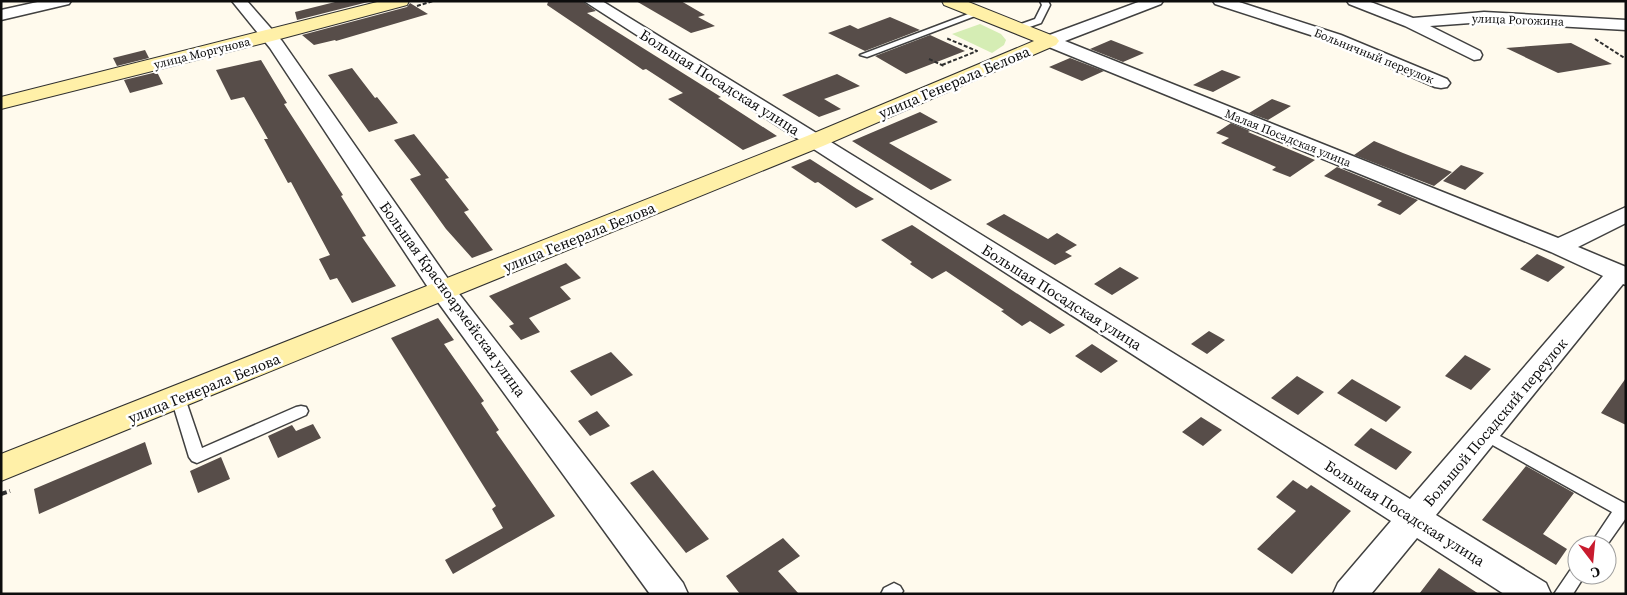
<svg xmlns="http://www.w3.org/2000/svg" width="1627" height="595" font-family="'Source Serif 4',serif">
	<rect width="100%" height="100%" fill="#fffaed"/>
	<path fill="#d5edb4" d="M980 24 1001 34 1006 40 1004 45 992 53 952 34Z"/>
	<path fill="#574d49" d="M339 1H372L297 20 295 12Z
		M547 1H582L596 11 587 13 721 97 718 98 777 136 743 150 668 99 683 93 646 69 643 70 621 55 547 5 548 2Z
		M636 1H681L705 15 698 17 715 26 691 33Z
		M410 3 428 14 336 41 335 40 314 45 302 35 407 7Z
		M890 17 920 30 865 51 828 33 850 25 858 29Z
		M930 35 965 51 906 74 875 56Z
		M1111 40 1144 53 1123 62 1090 49Z
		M1571 43 1612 64 1558 73 1506 48Z
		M145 50 149 58 117 66 113 58Z
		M1070 58 1104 71 1082 81 1049 67Z
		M261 60 287 103 284 104 343 195 341 196 366 236 362 237 396 286 352 303 337 278 330 280 319 259 330 255 291 182 288 183 264 139H268L244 97 231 100 216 70Z
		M352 68 375 98 377 97 398 123 369 132 328 75Z
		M1222 70 1241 77 1213 92 1193 85Z
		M157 72 163 84 130 93 124 80Z
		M837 74 860 86 824 99 841 109 819 117 782 95Z
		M1272 99 1291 106 1268 120 1249 113Z
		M920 112 938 122 889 143 952 180 931 190 852 141Z
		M1231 123 1250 131 1248 132 1315 160 1290 177 1272 170 1276 167 1221 143 1229 138 1216 133Z
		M414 134 449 178 445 179 469 210 464 212 493 250 472 258 446 229 410 179 421 175 394 140Z
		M1374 141 1403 153 1452 172 1434 186 1354 155Z
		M810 159 857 189 874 199 856 208 818 182 815 183 791 167Z
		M1461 165 1484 173 1465 190 1443 181Z
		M1337 167 1418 200 1400 215 1377 205 1382 201 1324 176Z
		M1004 214 1048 239 1057 233 1077 245 1065 252 1072 256 1055 265 986 224Z
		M912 225 1001 283 1065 325 1050 334 1030 321 1022 326 1001 311 1004 310 946 271 932 279 910 264 912 262 881 240Z
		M1537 254 1565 267 1548 282 1520 269Z
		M566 263 581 278 560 287 571 299 529 318 540 332 521 340 509 326 514 324 489 296Z
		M1120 267 1139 278 1112 295 1094 284Z
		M438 318 454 340 444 344 484 401 481 403 499 430 496 432 555 516 453 574 445 560 503 528 492 509 496 506 391 338Z
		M1209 331 1225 340 1207 354 1191 344Z
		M1092 344 1118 361 1101 373 1075 356Z
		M611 352 633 375 591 396 570 371Z
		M1465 355 1491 369 1471 390 1445 376Z
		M1297 376 1324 392 1298 415 1271 398Z
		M1626 378V425L1601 413Z
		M1352 379 1401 407 1386 422 1337 393Z
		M597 411 610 426 590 436 578 421Z
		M1201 417 1222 430 1203 446 1182 432Z
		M313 424 321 438 278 458 268 436 292 425 296 431Z
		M1371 428 1412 452 1396 470 1354 445Z
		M145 442 152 464 39 514 34 489Z
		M221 457 230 479 198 493 190 471Z
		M1526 466 1574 493 1543 534 1567 549 1556 565 1482 520Z
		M653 470 709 539 686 553 630 483Z
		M1293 480 1307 489 1311 485 1351 511 1292 574 1257 549 1296 511 1276 497Z
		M783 538 800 556 778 571 799 594H740L726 576Z
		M1439 568 1479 594H1419Z"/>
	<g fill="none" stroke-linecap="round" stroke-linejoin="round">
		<defs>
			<path id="lane" d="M1040 1H1048L1050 5 1041 23 1021 30H1015V26L1035 19 1042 5Z
				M976 11 983 13 867 57 860 55Z
				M178 393 183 394 185 398 202 448 296 407 301 406 306 407 308 411 306 415 197 463 192 461 189 457 171 398 173 394Z
				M1485 428 1626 504V518L1607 545H1590L1612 512 1480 438 1478 434 1480 430Z
				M1577 566V575H1585L1573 594H1554L1571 569Z
				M894 583 900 586 903 591 901 594H881L884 588Z"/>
			<path id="street" d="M42 1H71L69 4 1 20V10Z
				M232 1H247L282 41 453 286 683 583 688 594H650L435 298 270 48Z
				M584 1H602L1410 499 1603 276 1551 252 1044 45 1042 41 1044 37 1141 1H1163L1161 4 1065 41 1558 238 1626 207V223L1578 247 1626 267V285L1623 284 1436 515 1546 583 1551 594H1504L1417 538 1371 594H1333L1338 583 1391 521Z
				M1213 1H1236L1341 35 1447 79 1450 83 1447 87 1441 88 1435 87 1329 41 1215 4Z
				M1347 1H1368L1413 18 1484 12 1626 20V30L1484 22 1430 26 1480 51 1482 55 1480 59 1474 60 1405 26 1349 4Z"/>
			<path id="secondary" d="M381 1H409L407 5 276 40 1 109V97Z
				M942 1H966L1056 37 1059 41 1056 45 823 146 1 481V454L807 136 1034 41 944 5Z"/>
		</defs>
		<use href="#lane" stroke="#404040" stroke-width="3"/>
		<use href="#street" stroke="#404040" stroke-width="3"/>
		<use href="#secondary" stroke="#2f2f2f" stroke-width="2"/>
		<path stroke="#2f2f2f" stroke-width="2" stroke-dasharray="4 2" stroke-linecap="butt" d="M417 6 433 1
			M1595 39 1626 59
			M929 59 944 66
			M942 65 977 51 946 38"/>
		<path stroke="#2f2f2f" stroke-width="4" stroke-dasharray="6 3" stroke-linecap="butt" d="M1 494 10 491"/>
		<use href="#lane" fill="#fff" fill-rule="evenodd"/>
		<use href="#street" fill="#fff" fill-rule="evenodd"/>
		<use href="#secondary" fill="#fff0a8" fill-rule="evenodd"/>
	</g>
	<g text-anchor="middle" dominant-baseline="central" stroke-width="5" stroke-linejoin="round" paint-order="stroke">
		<g font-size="12" fill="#0d0d0d" stroke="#fff">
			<text transform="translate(1518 20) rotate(2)">улица Рогожина</text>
			<text transform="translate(202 53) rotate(-14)">улица Моргунова</text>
			<text transform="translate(1374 56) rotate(22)">Больничный переулок</text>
			<text transform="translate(1288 138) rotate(22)">Малая Посадская улица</text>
		</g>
		<g font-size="15" fill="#0d0d0d" stroke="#fff">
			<text transform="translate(720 82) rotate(32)">Большая Посадская улица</text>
			<text transform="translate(954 82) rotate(-23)">улица Генерала Белова</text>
			<text transform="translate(579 237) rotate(-22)">улица Генерала Белова</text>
			<text transform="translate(1062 297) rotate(32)">Большая Посадская улица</text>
			<text transform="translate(453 299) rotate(54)">Большая Красноармейская улица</text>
			<text transform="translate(204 388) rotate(-22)">улица Генерала Белова</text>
			<text transform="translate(1495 422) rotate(-50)">Большой Посадский переулок</text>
			<text transform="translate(1405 513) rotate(32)">Большая Посадская улица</text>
		</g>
	</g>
	<rect width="1627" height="595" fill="none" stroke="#0d0d0d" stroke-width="5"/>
	<g transform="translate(1592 560) rotate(164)"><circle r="24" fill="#ffffff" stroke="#9e9e9e"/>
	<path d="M0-4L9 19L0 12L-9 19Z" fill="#c81b2e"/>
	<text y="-8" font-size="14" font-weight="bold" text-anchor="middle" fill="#0d0d0d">С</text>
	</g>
</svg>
